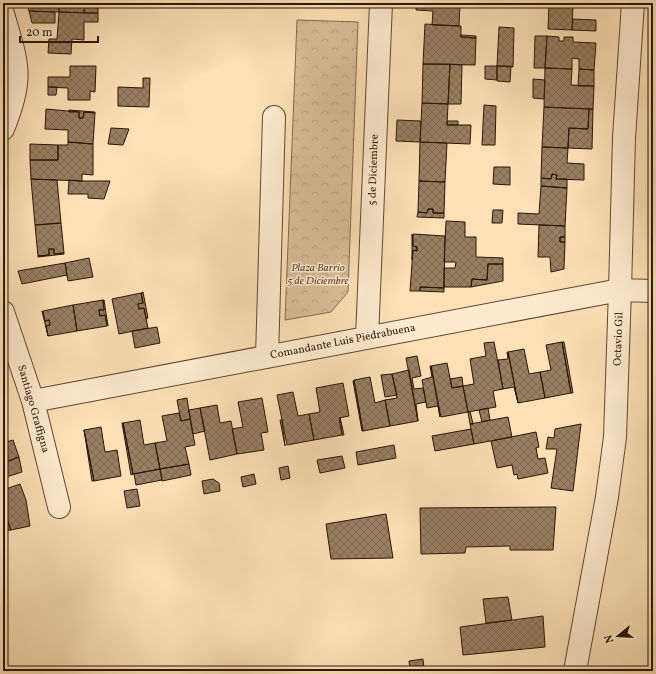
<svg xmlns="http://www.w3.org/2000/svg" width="656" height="674" font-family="Vollkorn,serif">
	<defs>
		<pattern id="park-crowns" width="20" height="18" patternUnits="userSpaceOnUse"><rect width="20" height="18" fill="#d9be98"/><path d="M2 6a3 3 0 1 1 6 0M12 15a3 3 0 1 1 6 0" fill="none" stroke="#baa382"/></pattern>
		<pattern id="building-cross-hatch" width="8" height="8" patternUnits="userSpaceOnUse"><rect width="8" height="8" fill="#987f62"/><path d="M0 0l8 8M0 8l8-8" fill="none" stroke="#7c674f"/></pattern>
	</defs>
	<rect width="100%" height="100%" fill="#fde0b5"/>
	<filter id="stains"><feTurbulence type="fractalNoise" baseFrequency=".005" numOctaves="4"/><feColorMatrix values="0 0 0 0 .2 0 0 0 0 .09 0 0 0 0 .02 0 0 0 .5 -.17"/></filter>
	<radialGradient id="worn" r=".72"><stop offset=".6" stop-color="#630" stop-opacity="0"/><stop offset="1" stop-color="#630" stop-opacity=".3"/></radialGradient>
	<path fill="url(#park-crowns)" stroke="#826a50" d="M297 20 358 22 348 292 331 312 285 320Z"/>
	<path fill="url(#building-cross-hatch)" stroke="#2a1609" d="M27 3H59V12L29 11Z
		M59 3H85L84 13 59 12Z
		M85 3 98 4V13H84Z
		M416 3H460L459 26 432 25 433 11 416 10Z
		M549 3H574L573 5 549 4Z
		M549 4 573 5 572 30 548 29Z
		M29 11 55 12V23H32Z
		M59 12 98 13V22H84V40L72 39 71 54 48 53 49 39H57Z
		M573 19 596 20V31L572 30Z
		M425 24 461 26V37L476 38 475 65 423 64Z
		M499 27 514 28 513 67 497 66Z
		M461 35 476 36V38L461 37Z
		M535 36H547L545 68H534Z
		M547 36 559 37V41H564V37H573V42L596 43 594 70 579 69V59L572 58V69L545 68Z
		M423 64H450L448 104 422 103Z
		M450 64 462 65 461 104H448Z
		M70 66H96L95 92 90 91V100H68V88L48 87V77H70Z
		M485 66H497V80L485 79Z
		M497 66H511L510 82 497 81Z
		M545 68 572 69 571 85 594 86 593 109 544 107Z
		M579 69 594 70V86H578Z
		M143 78H150L149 107 118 106V87L143 88Z
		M533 79 545 80 544 99 533 98Z
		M48 87H57L56 95H48Z
		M422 103 448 104 447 125H471L470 144 420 142Z
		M484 105 496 106 495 145H482Z
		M544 107 589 109 588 129 569 128 568 148 542 147Z
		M46 109 79 112V118H83L84 112 95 113 93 144 68 142V130L45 129Z
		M589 109H593L592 149 568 148 569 128 588 129Z
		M69 110 95 112V113L84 112 83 118H79V112H69Z
		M397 120 421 121 420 142 396 141Z
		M447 121H458V125H447Z
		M111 128 129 129 123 145 108 144Z
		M68 142 93 144V175L82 174V181L31 179 30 160H58V145H68Z
		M420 142 447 143 445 182 419 181Z
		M30 144 58 145V160H30Z
		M542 147 568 148 567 163 584 164V180L556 179 557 175 552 174 551 179 541 178Z
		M494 167H510V185L493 184Z
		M552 174 557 175 556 179H567V188L541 186V178L551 179Z
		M31 179 57 180 61 223 35 225Z
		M69 180 82 181H110L104 199 88 198V194H68Z
		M419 181 445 182 444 213H433V209H428L427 213 418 212Z
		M541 186 567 188 565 226 518 224V213L539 214Z
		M428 209H433V213H444V218L417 217 418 212 427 213Z
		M493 210H503L502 223H492Z
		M446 221 465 222V237H476V257L503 258V264H488L487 280 472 279 471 287H444V268H455L456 262H444Z
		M61 223 64 253 54 254V249H49V255L38 256 35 225Z
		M539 225 565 226V237H560V242H565L564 269 551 272 550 257H538Z
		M412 234 413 246 417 247V251L413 250 412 260Z
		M413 234 445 236 444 288 420 287V291H410L413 250 417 251V247L413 246Z
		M560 237H565V242H560Z
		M49 249H54V254L64 253V254L38 257V256L49 255Z
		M89 258 93 277 68 281 65 263Z
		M65 263 67 275 22 284 18 271Z
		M488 264H503V281L471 287 472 279 487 280Z
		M420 287 444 288V292L420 291Z
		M143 292 148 318 146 319 144 308 139 309 138 304 143 303 141 293Z
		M141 293 143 303 138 304 139 309 144 308 148 328 119 334 112 299Z
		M103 300H104L108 326 105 315 100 316 99 310H104Z
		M103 300 104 310H99L100 316 105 315 107 326 77 331 73 305Z
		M73 305 77 331 48 336 46 326 50 325 49 320 45 321 43 311Z
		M42 311 45 321 49 320 50 325 46 326 48 336Z
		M157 327 160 343 135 348 132 331Z
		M494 342 503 389 493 391 496 407 468 412 463 386 474 384 470 359 486 356 484 343Z
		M562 342 571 393 545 398 540 372 551 370 546 345Z
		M562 342H564L573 393H571Z
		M524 349 529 374 540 372 545 398 518 403 508 352Z
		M507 352H508L518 403 514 387 503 389 498 360 508 359Z
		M417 356 421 376 412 378 414 389 423 388 426 402 416 404 418 421 406 358Z
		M447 363 452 388 463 386 468 412 441 417 431 366Z
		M430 366H431L440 417 438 406 427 408 422 380 432 377Z
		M409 370 418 421 390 426 385 400 397 398 392 374Z
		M392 374 397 395 385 397 381 375Z
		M370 377 375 403 385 400 390 426 363 431 354 380Z
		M462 377 463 386 452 388 450 379Z
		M354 380 363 431H362L353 381Z
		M343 383 349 416 339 418 342 435 314 440 309 414 320 412 316 388Z
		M293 392 298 416 309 414 314 440 287 445 277 395Z
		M187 398 190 419 181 421 177 400Z
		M262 398 268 432 261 433 264 450 237 454 232 429 243 427 238 402Z
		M217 405 220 423 231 421 237 454 210 460 200 408Z
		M200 408 205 431 193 434 189 410Z
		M488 408 490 420 482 422 479 410Z
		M470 411 473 424H470L468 412Z
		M179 413 181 421 190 419 195 445 185 447 189 464 160 469 155 443 167 441 162 416Z
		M340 417 344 435H342Z
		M508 417 512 437 474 444 470 424Z
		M140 420 144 445 155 443 160 469 133 474 123 423Z
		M280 420H282L285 446Z
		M122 423H123L133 474 131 475Z
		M581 424 573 491 551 488 557 449H546L548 437 554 438 555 429Z
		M101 427 105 452 117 450 121 476 94 481 84 430Z
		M471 429 474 444 435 451 432 436Z
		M84 430 94 481H92Z
		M536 432 539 447 536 448 538 459 545 458 548 473 518 479 517 474 514 475 512 465 497 468 491 441Z
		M13 440 19 457 3 463V443Z
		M394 445 396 458 358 465 356 452Z
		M342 456 345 468 320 473 317 460Z
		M19 457 22 472 3 478V463Z
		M189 464 191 475 162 481 160 469Z
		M288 466 290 478 281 480 279 468Z
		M160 469 162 480 136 485 134 474Z
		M254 474 256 484 243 487 241 477Z
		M213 479 219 483 220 491 204 494 202 481Z
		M20 484 26 500 30 526 11 530 3 509V490Z
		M137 489 140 506 127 508 124 491Z
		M556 507 553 550H510V546L466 547 465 553 421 554 420 508Z
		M3 509 11 530 3 531Z
		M386 514 393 558 331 559 326 524Z
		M508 597 512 620 486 623 483 599Z
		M543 616 545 647 463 655 460 627Z
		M423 659 424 669 410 670 409 661Z
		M508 669H525V671H508Z"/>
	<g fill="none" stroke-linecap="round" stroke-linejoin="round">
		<defs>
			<path id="minor" d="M3 14C18 65 24 78 3 129
				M3 312 33 401 59 507
				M367 338 381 3
				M267 357 274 117
				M33 401 620 290 653 291
				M575 671 607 497 615 437 620 290 624 138 633 3"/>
		</defs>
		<use href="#minor" stroke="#5f4834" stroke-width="24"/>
		<use href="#minor" stroke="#feebcf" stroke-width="22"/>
	</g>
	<g text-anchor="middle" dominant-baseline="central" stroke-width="3" stroke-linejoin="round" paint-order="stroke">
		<g font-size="11" fill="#2a1609" stroke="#feebcf">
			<text transform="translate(374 170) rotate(-88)">5 de Diciembre</text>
			<text transform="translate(619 339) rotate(-88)">Octavio Gil</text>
			<text transform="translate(343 342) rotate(-11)">Comandante Luis Piedrabuena</text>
			<text transform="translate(33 409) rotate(74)">Santiago Graffigna</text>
		</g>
		<g font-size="11" font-style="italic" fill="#5f4834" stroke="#feebcf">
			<text x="318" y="268">Plaza Barrio<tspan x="318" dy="13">5 de Diciembre</tspan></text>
		</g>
	</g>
	<rect width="656" height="674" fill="none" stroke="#fde0b5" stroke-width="16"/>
	<rect x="4" y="4" width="648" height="666" fill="none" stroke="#2a1609" stroke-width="2"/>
	<rect x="8" y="8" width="640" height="658" fill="none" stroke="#2a1609"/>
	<g transform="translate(618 636) rotate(252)" stroke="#feebcf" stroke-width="3" paint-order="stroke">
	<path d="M0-3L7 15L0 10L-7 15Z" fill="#2a1609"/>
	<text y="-6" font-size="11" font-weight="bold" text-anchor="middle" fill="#2a1609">N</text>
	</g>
	<path d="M20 36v6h78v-6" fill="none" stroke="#2a1609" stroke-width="2"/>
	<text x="26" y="36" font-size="12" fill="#2a1609" stroke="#feebcf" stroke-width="3" paint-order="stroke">20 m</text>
	<rect width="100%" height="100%" filter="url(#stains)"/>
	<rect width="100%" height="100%" fill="url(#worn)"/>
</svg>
